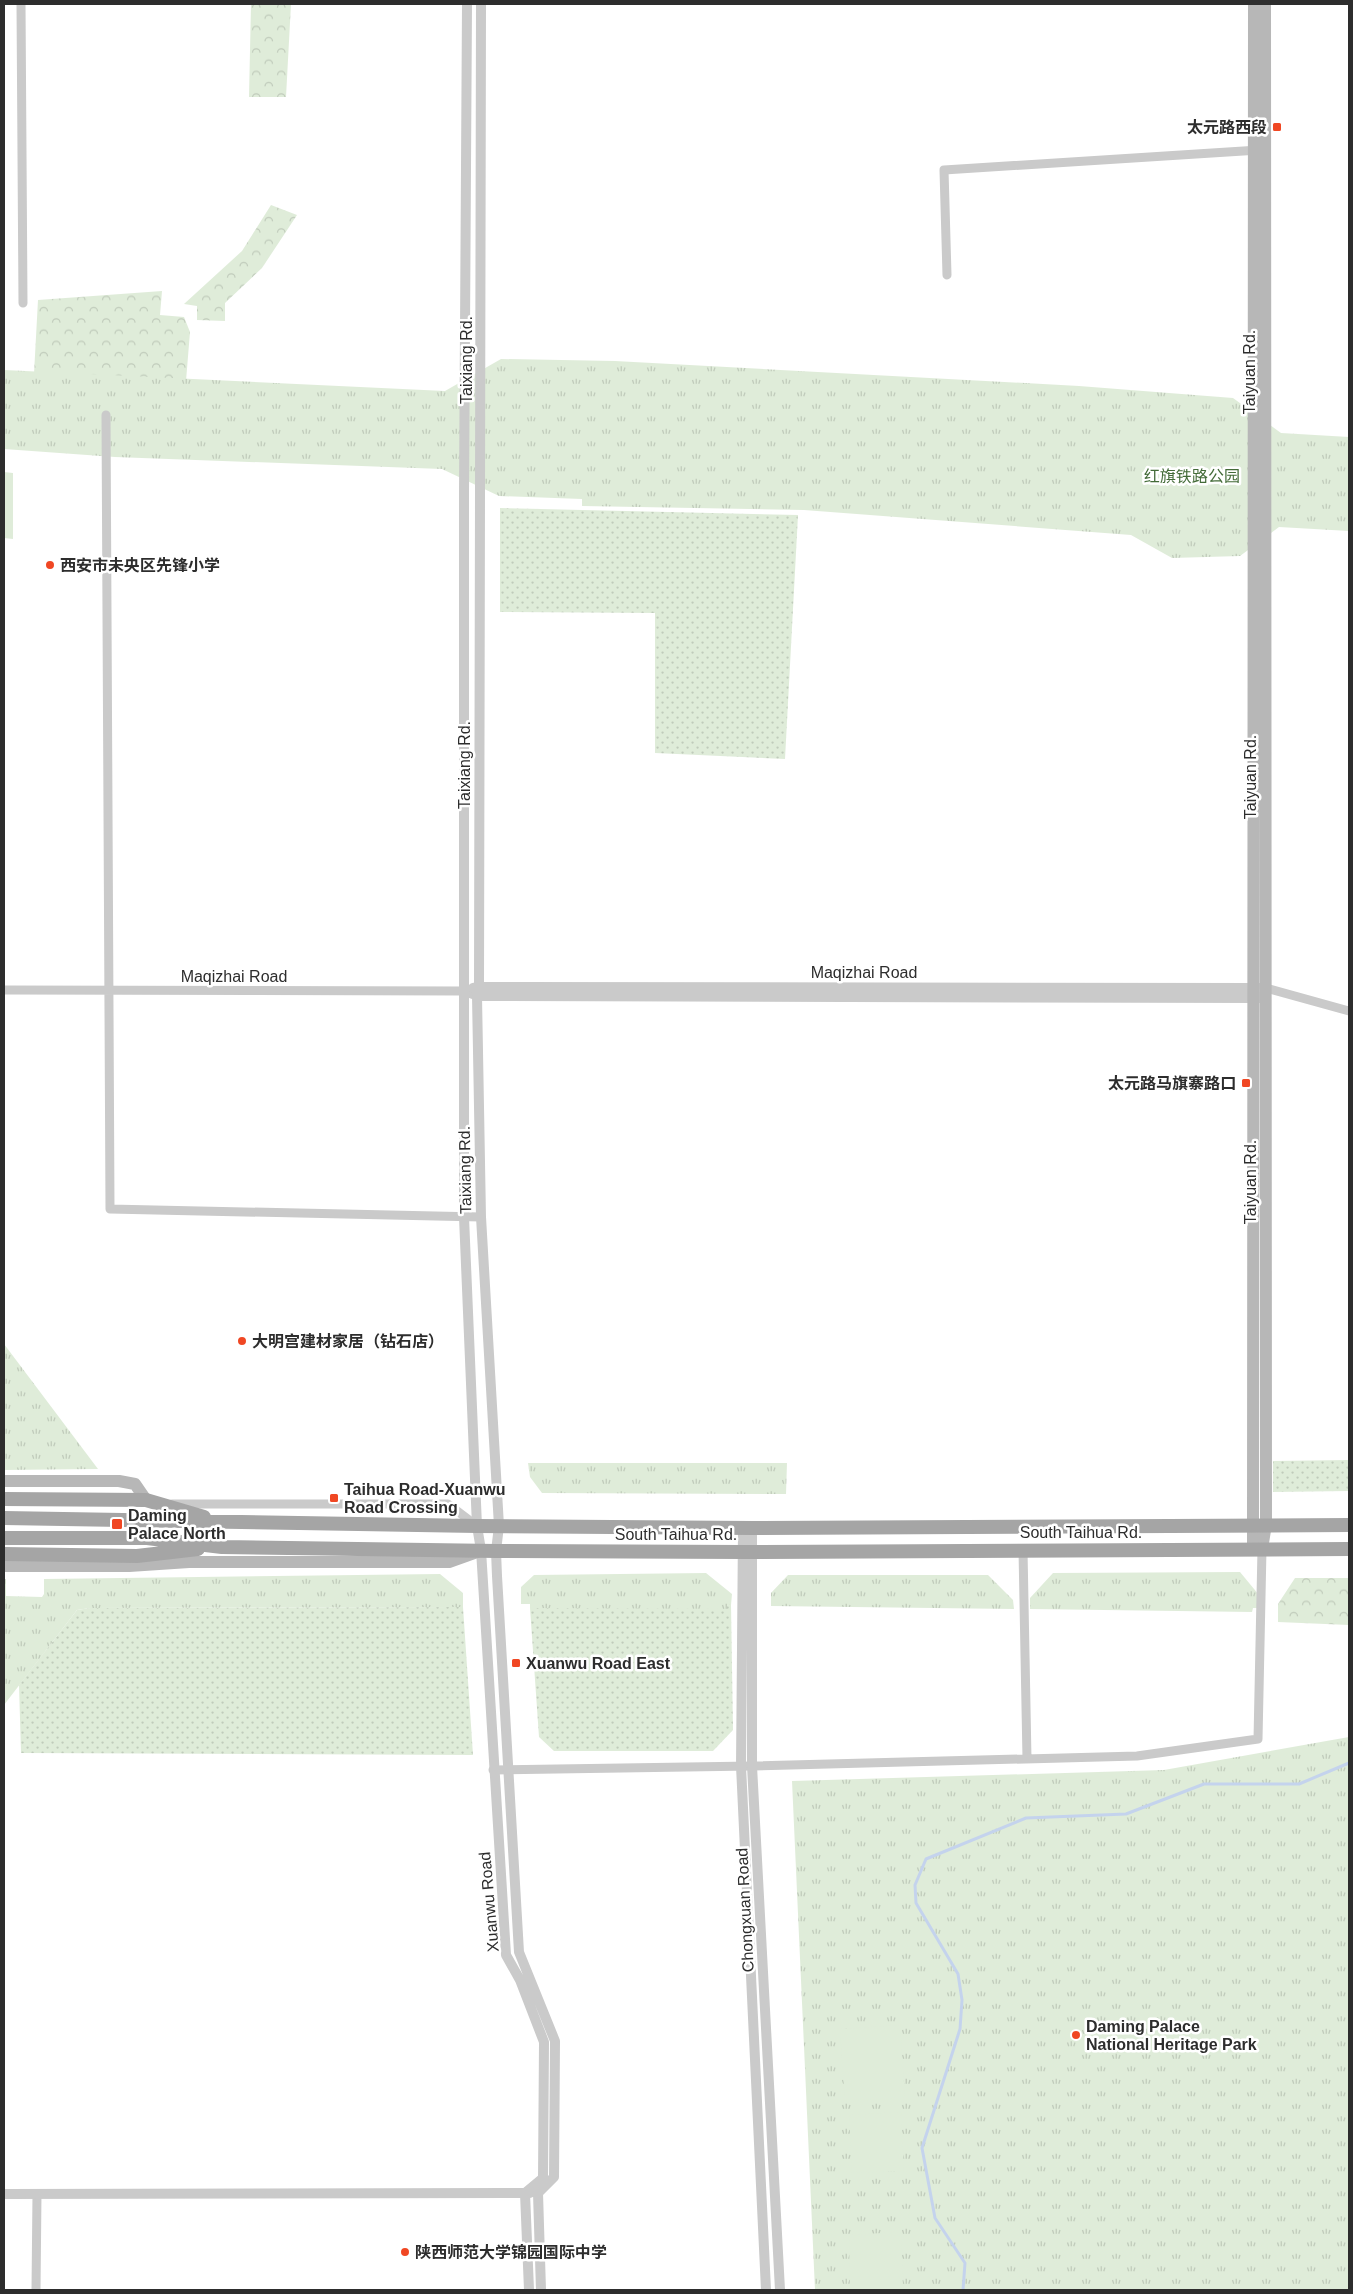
<svg xmlns="http://www.w3.org/2000/svg" width="1353" height="2294" font-family="Helvetica,'Noto Sans SC',sans-serif">
	<defs>
		<pattern id="grass-dots" width="8" height="8" patternUnits="userSpaceOnUse" patternTransform="scale(1.25)"><rect width="8" height="8" fill="#dfecd9"/><path d="M2 2h.1M6 6h.1" fill="none" stroke="#c0cbbb" stroke-width="1.8" stroke-linecap="round"/></pattern>
		<pattern id="forest-crowns" width="20" height="18" patternUnits="userSpaceOnUse" patternTransform="scale(1.25)"><rect width="20" height="18" fill="#dfecd9"/><path d="M2 6a3 3 0 1 1 6 0M12 15a3 3 0 1 1 6 0" fill="none" stroke="#c0cbbb"/></pattern>
		<pattern id="park-tufts" width="24" height="20" patternUnits="userSpaceOnUse" patternTransform="scale(1.25)"><rect width="24" height="20" fill="#dfecd9"/><path d="M3 7l-1-3M5 7V3M7 7l1-3M15 17l-1-3M17 17v-4M19 17l1-3" fill="none" stroke="#c0cbbb"/></pattern>
	</defs>
	<rect width="100%" height="100%" fill="#fff"/>
	<path fill="url(#grass-dots)" d="M500 508 798 515 785 759 655 753V613L500 612Z
		M1349 1460V1491L1273 1492V1461Z
		M731 1605 733 1730 713 1751H554L539 1737 530 1608Z
		M463 1607 473 1755 21 1753 19 1685 77 1610 90 1608Z"/>
	<path fill="url(#forest-crowns)" d="M251 4H291L286 97H249Z
		M271 205 297 215 262 268 225 303V321L197 320V306L184 304 242 251Z
		M162 291 160 315 184 317 190 332 186 381 33 392 38 300Z
		M1295 1578H1349V1625L1278 1622V1604Z"/>
	<path fill="url(#park-tufts)" d="M501 359 615 361 1079 386 1233 398 1281 433 1349 437V531L1279 527 1240 556 1172 558 1131 535 804 510 582 506V499L499 496 442 469 115 457 4 449V370L445 391Z
		M4 1344 98 1469 4 1470Z
		M528 1463H787L786 1494 542 1493 530 1477Z
		M1240 1572 1259 1595V1608H1253L1252 1612 1030 1609V1598L1053 1573Z
		M706 1573 732 1594 731 1605H727V1609L530 1608V1604H521V1587L534 1575Z
		M440 1574 463 1593V1607L90 1608 77 1610 4 1705V1579H6V1596L42 1597 44 1594V1579Z
		M788 1575H988L1013 1600 1014 1609 771 1606V1593Z
		M1349 1737V2290H815L792 1781 1164 1770Z"/>
	<path fill="#dfecd9" d="M4 472 13 473V539L4 538Z
		M900 2025 905 2097 845 2102 840 2029Z
		M901 2112 904 2171 852 2173 849 2115Z
		M901 2232 903 2290H850L849 2235Z"/>
	<g fill="none" stroke-linecap="round" stroke-linejoin="round">
		<path stroke="#c4d3ed" stroke-width="3" d="M963 2290 965 2263 935 2218 922 2148 960 2029 962 2000 958 1974 916 1903 915 1885 926 1859 1026 1818 1126 1814 1204 1784H1299L1349 1763"/>
		<path stroke="#cacaca" stroke-width="9" d="M21 4 23 303
			M947 275 944 170 1259 150
			M106 415 110 1209 481 1217
			M1266 988 1349 1011
			M4 990 463 991 477 996
			M172 1504H448L477 1526
			M1023 1550 1027 1759
			M493 1770 752 1766 1137 1756 1258 1739 1262 1549
			M36 2290 37 2194"/>
		<path stroke="#cacaca" stroke-width="10" d="M467 4 464 493V1217L477 1526 481 1550 506 1955 520 1980 544 2042 543 2178 525 2193 529 2290
			M481 4 479 987 477 996 481 1217 499 1526 496 1551 497 1576 519 1952 555 2041 554 2177 538 2193 541 2290
			M473 988 479 987 1260 988
			M477 996 1261 998
			M743 1528 741 1766 766 2290
			M752 1528V1766L780 2290
			M4 2194 530 2193"/>
		<path stroke="#b7b7b7" stroke-width="12" d="M4 1481H119L135 1484 146 1500
			M1253 1549 1254 4
			M1262 1549 1266 1524 1265 4
			M4 1566H129L189 1562H449L477 1552"/>
		<path stroke="#a5a5a5" stroke-width="14" d="M4 1499 146 1500 204 1517
			M4 1518 477 1526 752 1528 1349 1525
			M4 1538H147L222 1547 496 1551 744 1552 1349 1549
			M4 1554 137 1556 198 1549"/>
	</g>
	<g fill="#f04723" stroke="#fff" stroke-width="2">
		<rect x="1272" y="122" width="10" height="10" rx="2.5"/>
		<circle cx="50" cy="565" r="5"/>
		<rect x="1241" y="1078" width="10" height="10" rx="2.5"/>
		<circle cx="242" cy="1341" r="5"/>
		<rect x="329" y="1493" width="10" height="10" rx="2.5"/>
		<rect x="111" y="1518" width="12" height="12" rx="2.5"/>
		<rect x="511" y="1658" width="10" height="10" rx="2.5"/>
		<circle cx="1076" cy="2035" r="5"/>
		<circle cx="405" cy="2252" r="5"/>
	</g>
	<g text-anchor="middle" dominant-baseline="central" stroke-width="5" stroke-linejoin="round" paint-order="stroke">
		<g font-size="16" font-weight="bold" fill="#2d2d2d" stroke="#fff" text-anchor="start">
			<text x="1267" y="127" text-anchor="end">太元路西段</text>
			<text x="60" y="565">西安市未央区先锋小学</text>
			<text x="1236" y="1083" text-anchor="end">太元路马旗寨路口</text>
			<text x="252" y="1341">大明宫建材家居（钻石店）</text>
			<text x="344" y="1489">Taihua Road-Xuanwu<tspan x="344" dy="18">Road Crossing</tspan></text>
			<text x="128" y="1515">Daming<tspan x="128" dy="18">Palace North</tspan></text>
			<text x="526" y="1663">Xuanwu Road East</text>
			<text x="1086" y="2026">Daming Palace<tspan x="1086" dy="18">National Heritage Park</tspan></text>
			<text x="415" y="2252">陕西师范大学锦园国际中学</text>
		</g>
		<g font-size="16" fill="#2d2d2d" stroke="#fff">
			<text transform="translate(466 360) rotate(-90)">Taixiang Rd.</text>
			<text transform="translate(1249 372) rotate(-90)">Taiyuan Rd.</text>
			<text transform="translate(464 765) rotate(-90)">Taixiang Rd.</text>
			<text transform="translate(1250 777) rotate(-90)">Taiyuan Rd.</text>
			<text x="864" y="972">Maqizhai Road</text>
			<text x="234" y="976">Maqizhai Road</text>
			<text transform="translate(465 1170) rotate(-91)">Taixiang Rd.</text>
			<text transform="translate(1250 1182) rotate(-90)">Taiyuan Rd.</text>
			<text x="1081" y="1532">South Taihua Rd.</text>
			<text x="676" y="1534">South Taihua Rd.</text>
			<text transform="translate(489 1902) rotate(-95)">Xuanwu Road</text>
			<text transform="translate(745 1910) rotate(-93)">Chongxuan Road</text>
		</g>
		<g font-size="16" fill="#436b38" stroke="#fff">
			<text x="1192" y="476">红旗铁路公园</text>
		</g>
	</g>
	<rect width="1353" height="2294" fill="none" stroke="#2d2d2d" stroke-width="10"/>
</svg>
